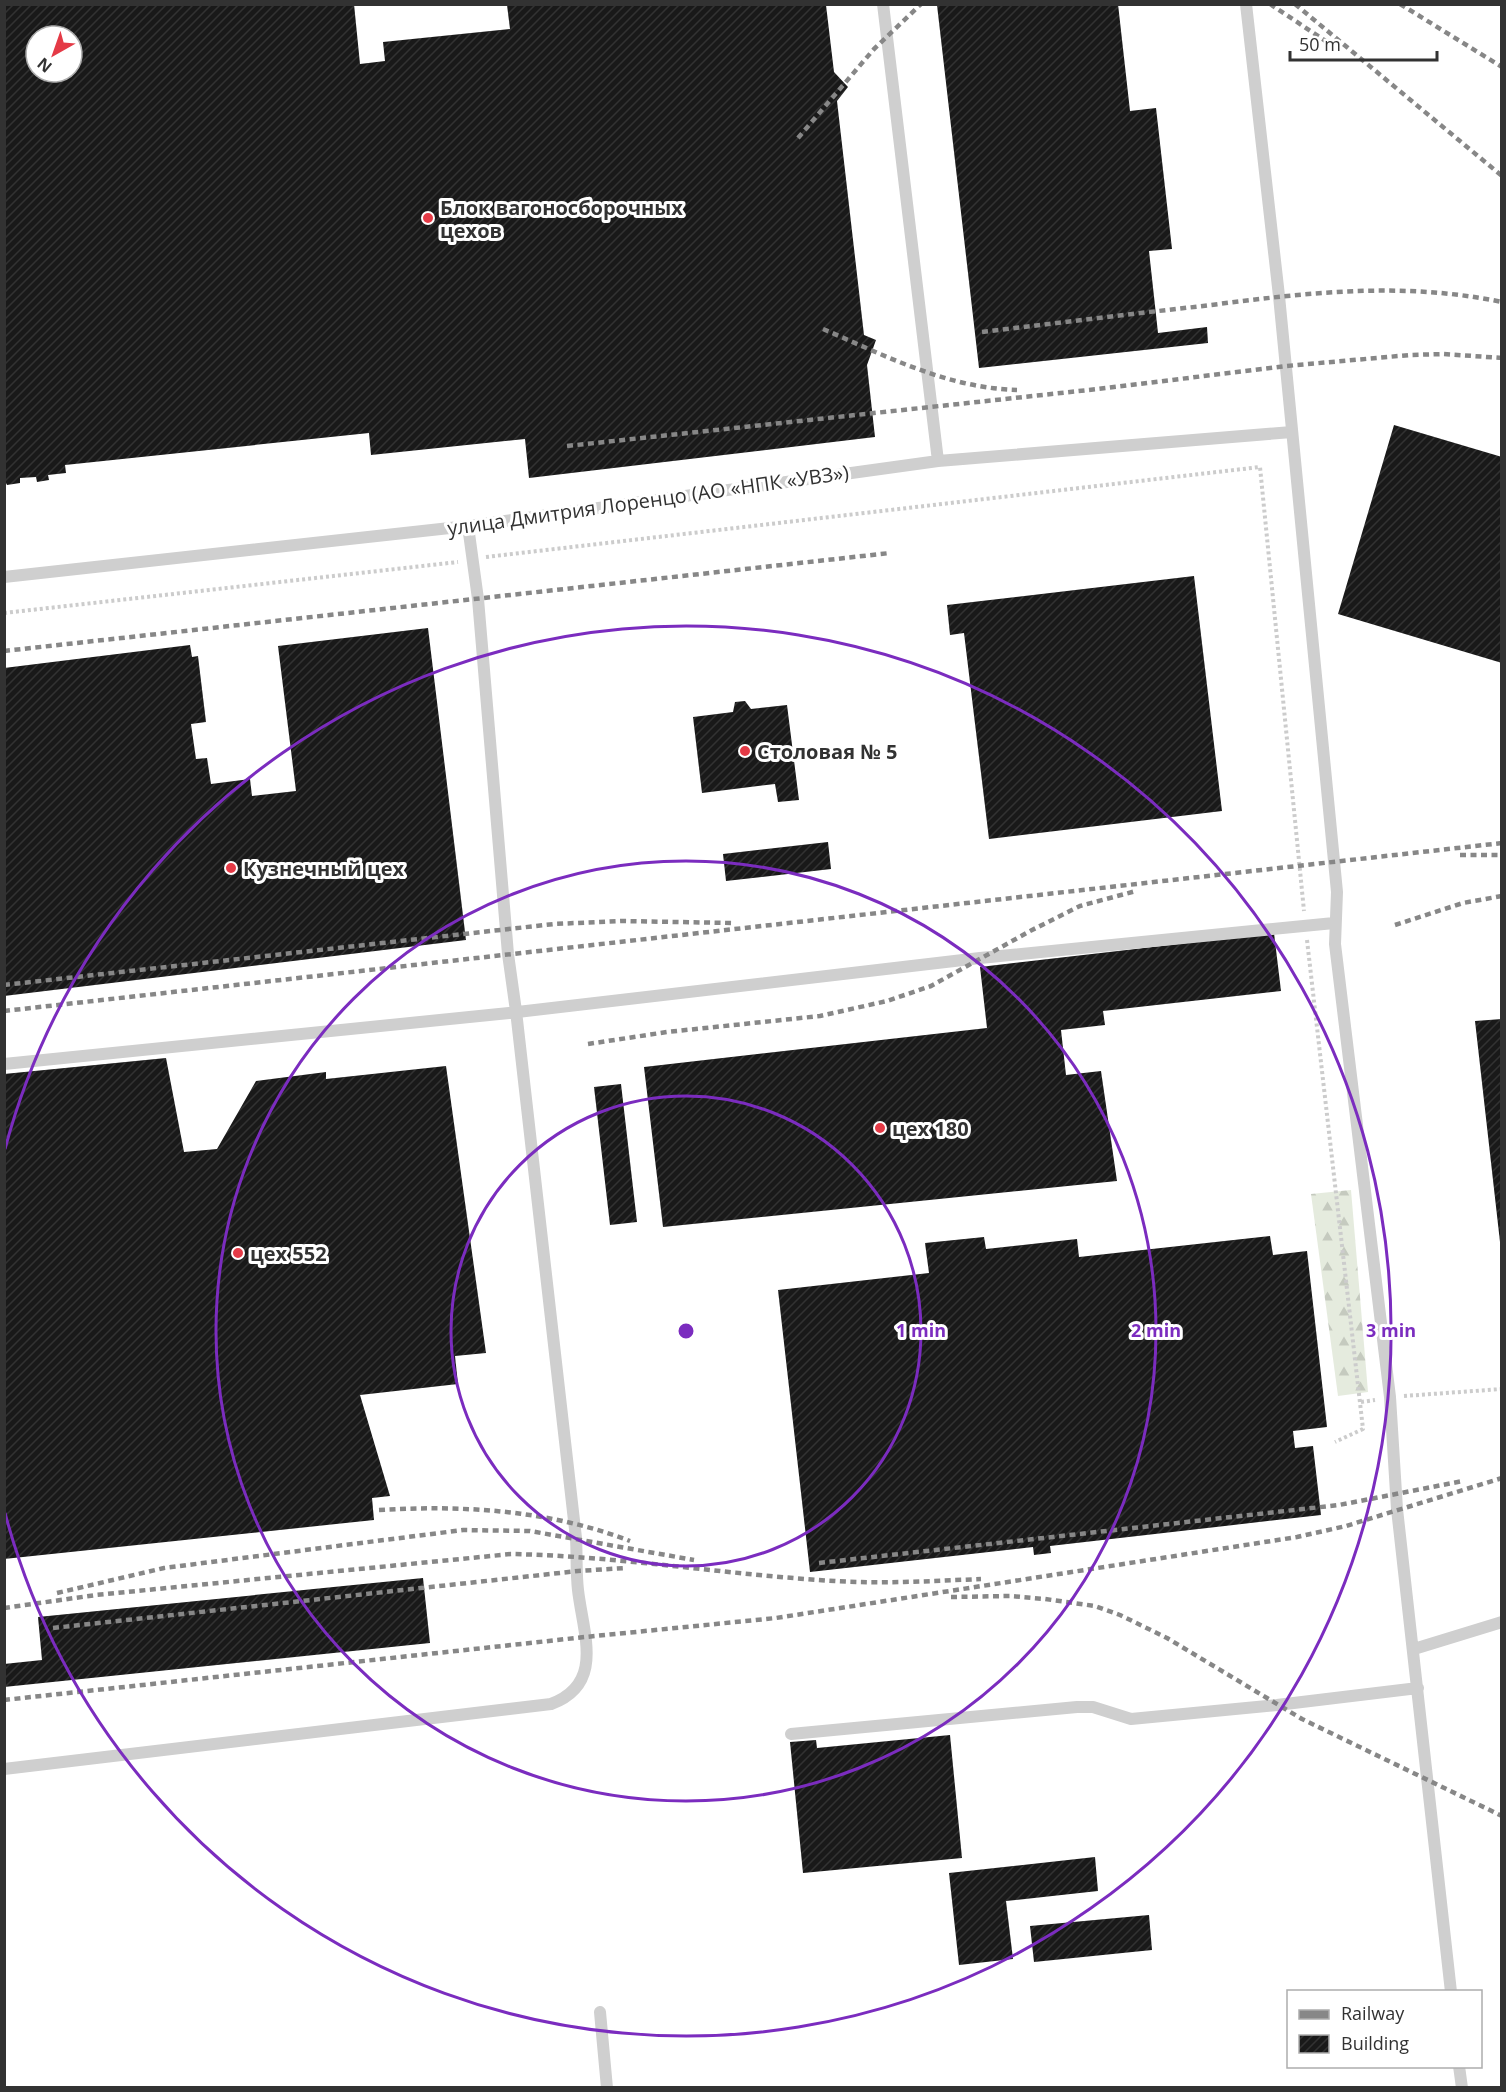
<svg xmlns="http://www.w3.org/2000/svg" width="1506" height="2092" font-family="'Open Sans',sans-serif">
	<defs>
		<pattern id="forest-firs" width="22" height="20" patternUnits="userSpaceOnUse" patternTransform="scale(1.5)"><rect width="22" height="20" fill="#e5ebde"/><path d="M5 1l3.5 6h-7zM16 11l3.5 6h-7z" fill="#c5cabf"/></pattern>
		<pattern id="building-hatch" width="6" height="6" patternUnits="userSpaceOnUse" patternTransform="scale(1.5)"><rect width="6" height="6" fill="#191919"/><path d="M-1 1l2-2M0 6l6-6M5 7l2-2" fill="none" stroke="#323232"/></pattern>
	</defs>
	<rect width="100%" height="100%" fill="#fff"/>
	<path fill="url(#forest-firs)" d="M1351 1190 1368 1392 1338 1396 1311 1194Z"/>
	<path fill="url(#building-hatch)" fill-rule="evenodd" d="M4 4H354L360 64 385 61 383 42 510 29 507 5H826L834 72 848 87 837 101 864 335 876 340 867 365 875 437 529 478 525 439 371 455 369 433 65 465 66 473 48 475 49 480 37 482 36 477 20 478V483L7 485 4 479ZM36 36H72V72H36Z
		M1118 4 1130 111 1156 108 1172 249 1149 251 1158 333 1207 327 1208 343 979 368 937 5Z
		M1394 425 1502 457V663L1338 614Z
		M1194 576 1222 811 989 839 964 633 950 635 947 605Z
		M428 628 466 940 4 996V668L190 645 192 657 198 656 206 722 191 724 196 759 207 758 211 784 250 779 252 796 296 791 278 646Z
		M745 701 751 709 787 705 799 800 778 802 775 784 702 793 693 717 733 712 735 702Z
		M828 842 831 869 726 881 723 854Z
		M1274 933 1281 991 1103 1011 1105 1025 1061 1030 1066 1075 1101 1071 1117 1181 663 1227 644 1067 987 1028 980 967Z
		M1502 1019V1242H1500L1475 1021Z
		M166 1058 184 1152 217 1149 256 1081 326 1072V1079L446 1066 486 1353 455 1356 458 1384 360 1395 390 1496 372 1498 374 1520 4 1559V1074Z
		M621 1084 637 1222 610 1225 594 1087Z
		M1270 1236 1273 1255 1307 1251 1327 1427 1293 1431 1295 1448 1313 1446 1321 1515 1050 1546 1051 1553 1034 1555 1033 1547 810 1572 778 1290 929 1273 925 1243 984 1237 986 1249 1077 1239 1079 1257Z
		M423 1578 430 1643 4 1687V1664L42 1660 38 1617Z
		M950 1735 962 1858 803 1873 790 1742 816 1740 817 1748Z
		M1095 1857 1098 1891 1006 1901 1013 1959 959 1965 949 1873Z
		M1149 1915 1152 1950 1034 1962 1030 1926Z"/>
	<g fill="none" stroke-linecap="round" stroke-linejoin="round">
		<path stroke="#ccc" stroke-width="4" stroke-dasharray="3 3" stroke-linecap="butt" d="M486 557 1260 467 1304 911
			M4 613 458 562
			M1307 940 1363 1429 1335 1442
			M1404 1396 1502 1389
			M1361 1402 1375 1400"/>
		<path stroke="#cfcfcf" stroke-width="12" d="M883 4 938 461
			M1246 4 1279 296 1334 861 1337 892 1335 944 1390 1397 1397 1509 1451 1992
			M4 577 468 526 938 461 1292 432
			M4 1064 509 1013 980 958 1334 923
			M1414 1649 1502 1622
			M791 1734 1077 1707H1093L1131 1719 1277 1705 1418 1688
			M4 1769 551 1704C605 1684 583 1634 578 1590 576 1573 577 1555 576 1538L516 1011 508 954 478 599 468 526
			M600 2012 607 2088
			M1459 2066 1462 2088"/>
		<path stroke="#878787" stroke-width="4.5" stroke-dasharray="6 4.5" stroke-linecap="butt" d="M1270 4 1330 44
			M1295 4 1502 176
			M1400 4 1502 67
			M798 138 874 49 921 4
			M823 329C886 356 947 388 1017 390
			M982 332C1056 323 1130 314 1203 306 1304 293 1401 281 1502 302
			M567 446 1098 389 1286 366 1410 355 1444 354 1502 358
			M4 651 890 553
			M1460 855H1502
			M1395 925 1463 903 1502 896
			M4 985 554 924 621 921 732 923
			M4 1011 1502 843
			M588 1044 667 1032 820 1016 887 1001 931 986 1032 930 1080 906 1136 891
			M379 1510C465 1505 549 1510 630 1541
			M819 1563 1339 1505 1463 1481
			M57 1593 164 1568 463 1530 530 1531 694 1560
			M951 1597 1010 1596 1045 1599 1095 1606 1120 1615 1167 1638 1302 1719 1502 1816
			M4 1608 96 1595 511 1554C619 1556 727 1575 835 1581 884 1584 932 1581 981 1579
			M53 1628 578 1571 625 1568
			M4 1700 585 1637 776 1618 1297 1537 1346 1526 1502 1478"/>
	</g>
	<g fill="none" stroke="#7b2cbf" stroke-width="3">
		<circle cx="686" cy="1331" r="235"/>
		<circle cx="686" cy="1331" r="470"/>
		<path d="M5 1149A705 705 0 1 1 5 1513"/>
	</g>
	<g fill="#e43a46" stroke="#fff" stroke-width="2">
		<circle cx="428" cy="218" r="6"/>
		<circle cx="745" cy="751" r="6"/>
		<circle cx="231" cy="868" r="6"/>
		<circle cx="880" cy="1128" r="6"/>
		<circle cx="238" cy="1253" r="6"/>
	</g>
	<g text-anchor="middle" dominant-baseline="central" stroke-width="6" stroke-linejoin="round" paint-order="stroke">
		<g font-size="20" font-weight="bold" fill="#323232" stroke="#fff" text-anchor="start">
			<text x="440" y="207">Блок вагоносборочных<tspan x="440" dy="23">цехов</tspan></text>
			<text x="757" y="751">Столовая № 5</text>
			<text x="243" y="868">Кузнечный цех</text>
			<text x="892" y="1128">цех 180</text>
			<text x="250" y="1253">цех 552</text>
		</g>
		<g font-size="20" fill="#323232" stroke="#fff">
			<text transform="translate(648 500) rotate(-8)">улица Дмитрия Лоренцо (АО «НПК «УВЗ»)</text>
		</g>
	</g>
	<circle cx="686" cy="1331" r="9" fill="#7b2cbf" stroke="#fff" stroke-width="3"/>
	<g font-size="18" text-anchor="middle" font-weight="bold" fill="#7b2cbf" stroke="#fff" stroke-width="6" stroke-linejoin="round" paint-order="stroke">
		<text x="921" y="1337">1 min</text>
		<text x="1156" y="1337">2 min</text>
		<text x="1391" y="1337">3 min</text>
	</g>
	<rect width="1506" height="2092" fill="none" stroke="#323232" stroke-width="12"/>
	<rect x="1287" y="1990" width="195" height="78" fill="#ffffff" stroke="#adadad" stroke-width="1.5"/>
	<rect x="1299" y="2010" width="30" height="9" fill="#878787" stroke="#adadad" stroke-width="1.5"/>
	<text x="1341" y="2020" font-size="18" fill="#323232">Railway</text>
	<rect x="1299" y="2035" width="30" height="18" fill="url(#building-hatch)" stroke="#adadad" stroke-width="1.5"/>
	<text x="1341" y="2050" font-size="18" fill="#323232">Building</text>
	<g transform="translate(54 54) rotate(220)"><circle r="28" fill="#ffffff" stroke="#adadad" stroke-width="1.5"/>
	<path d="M0-4.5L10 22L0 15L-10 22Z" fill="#e43a46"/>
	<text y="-9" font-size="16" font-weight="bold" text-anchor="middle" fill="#323232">N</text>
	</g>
	<path d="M1290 51v9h147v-9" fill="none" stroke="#323232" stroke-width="3"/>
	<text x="1299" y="51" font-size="18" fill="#323232" stroke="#ffffff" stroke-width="4.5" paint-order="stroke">50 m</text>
</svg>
